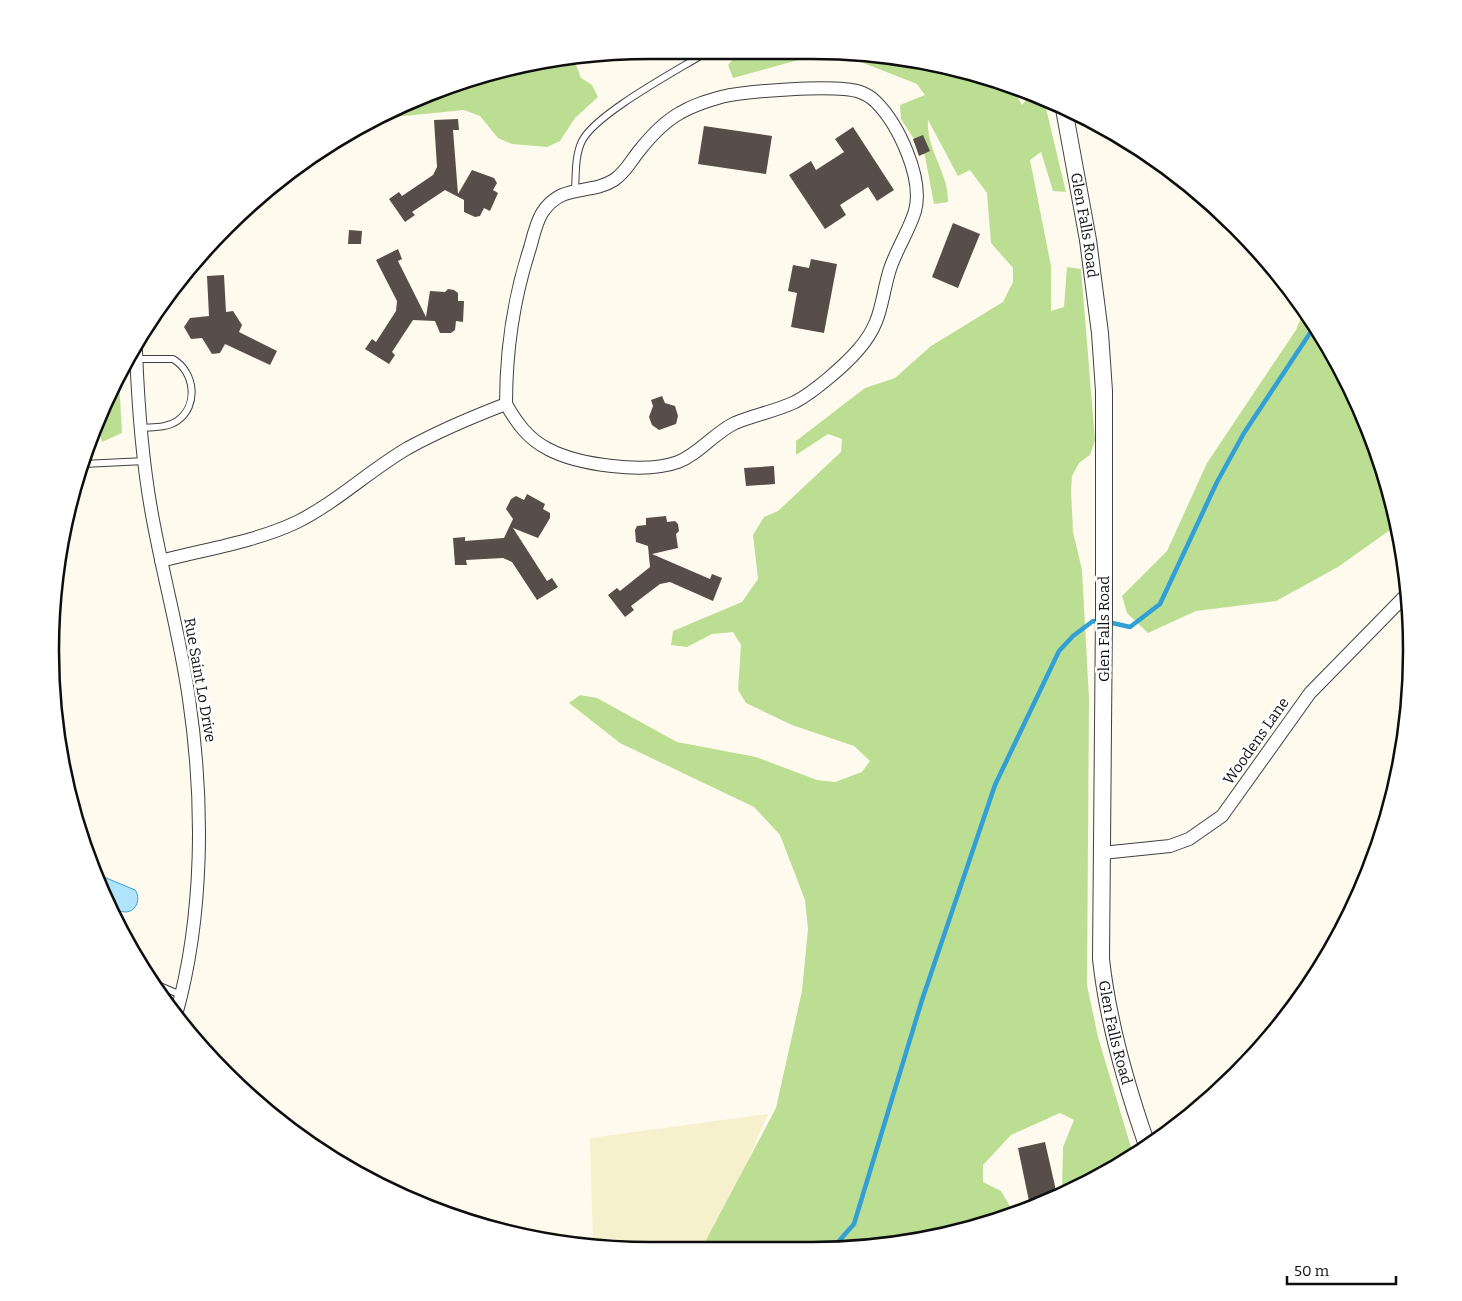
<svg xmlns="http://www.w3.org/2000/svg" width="1462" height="1301" font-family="Bitter,serif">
	<rect width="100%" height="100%" fill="#fffaee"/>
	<path fill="#f7f0cc" d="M768 1114 709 1250H611L593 1247 590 1138Z"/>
	<path fill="#bbde93" d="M754 51H851L928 61 1010 84 1022 105 1031 94 1044 100 1066 192 1053 191 1041 152 1030 160 1051 266V311L1064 307 1067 267 1081 269 1095 440 1090 455 1079 463 1072 476 1071 490 1073 532 1082 570 1089 699 1087 985 1098 1037 1133 1154 1077 1189 1062 1195 1063 1147 1074 1120 1060 1113 1011 1135 983 1165V1182L1001 1191 1014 1213 967 1230 850 1250H704L705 1242 776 1108 802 991 808 929 805 900 780 835 754 807 620 743 569 703 580 695 597 698 677 742 756 757 817 780 835 782 862 772 870 761 854 746 792 725 746 703 738 690 741 645 733 632 712 634 687 647 671 645 673 631 742 602 758 579 753 535 764 517 778 511 841 452 842 439 828 434 796 455V441L865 388 895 378 931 346 1003 302 1013 282V268L991 243 987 193 970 170 958 176 928 120C926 150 949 173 948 202L934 204 925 156 901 119 900 105 925 95 917 84 843 55 813 56 733 78 728 65 736 56Z
		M582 59 576 65 581 78 592 85 598 97 575 118 560 141 547 147 512 144 498 138 480 116 464 110 374 119 385 112 495 70Z
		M1304 311 1350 385 1391 495 1397 525 1338 567 1276 601 1196 611 1148 633 1127 613 1122 596 1167 551 1207 463 1296 330Z
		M119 380 122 433 102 442 96 421Z"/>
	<path fill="#afe4fa" stroke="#32a0d5" d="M99 875 135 890C141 898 137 911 126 912 122 912 117 910 113 909Z"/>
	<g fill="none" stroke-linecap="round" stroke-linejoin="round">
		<path stroke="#32a0d5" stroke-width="4.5" d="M1108 622 1130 627 1160 604 1217 482 1244 433 1314 327
			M831 1250 854 1224 922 1000 995 785 1059 651 1073 636 1093 621 1100 622"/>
	</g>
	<path fill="#574d49" d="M458 119 459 130H453L458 194 472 170 494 178 497 183 493 190 498 193 490 211 484 208 480 216 475 217 464 212V200L445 190 412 212 415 215 405 222 389 199 399 192 402 196 433 175 437 167 434 120Z
		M704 126 772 136 766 174 698 164Z
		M853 127 894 190 877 201 868 187 840 205 846 215 825 229 789 175 811 161 816 170 844 152 835 139Z
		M923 135 930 151 919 156 913 139Z
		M953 223 980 234 958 288 932 277Z
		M349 230 362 231 361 244H348Z
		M398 249 402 259 398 261 426 317 430 291 445 292 448 289 454 290 458 293V301H464L463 322 456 321 455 330 451 333H440L435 321 413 320 392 352 395 355 389 364 365 349 372 339 376 342 396 311 397 301 376 260Z
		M811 259 837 264 824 333 791 327 797 293 788 291 793 265 809 268Z
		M224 275 226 312 233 311 242 325 239 332 277 351 270 365 225 344 220 353 212 354 202 338 191 339 184 327 190 318 209 316 207 276Z
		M662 396 665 403 675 406 678 416 676 424 659 430 652 425 649 417 653 406 651 400Z
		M774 466 775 484 746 486 744 468Z
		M527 494 545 504 543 509 550 513V518L538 538 513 528 547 581 552 578 558 587 537 600 512 562 503 558 466 560 467 565H455L453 538 465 537V541L504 538 513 519 506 509 511 499 516 496 524 500Z
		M666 516 667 522 675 521 678 524 679 531 676 534 678 548 652 554 710 579 712 574 722 578 713 601 670 582 660 584 631 606 634 610 625 617 608 595 617 588 620 591 650 567 648 546 636 542 635 530 637 526 646 525V518Z
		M1045 1142 1057 1195 1029 1201 1018 1148Z"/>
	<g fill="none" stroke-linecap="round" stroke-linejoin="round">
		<defs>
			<path id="service" d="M575 190C576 174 575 155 582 141 596 113 680 69 710 50
				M136 359H173C195 372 199 406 177 421 167 428 153 427 142 428
				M83 464 145 461
				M155 984 181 995"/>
			<path id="minor" d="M136 351C138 403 142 458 151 509 162 573 180 635 189 699 204 801 204 915 176 1015
				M161 561C206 549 255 542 297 522 337 502 370 470 408 448 439 431 472 417 506 404 506 350 513 300 530 248 533 237 536 223 542 213 562 182 589 196 614 180 626 172 630 162 639 151 650 137 664 122 680 113 693 105 707 101 721 97 747 91 836 84 860 92 866 94 871 97 876 102 898 124 924 178 915 211 909 231 897 248 890 269 880 301 883 322 858 350 844 366 814 392 795 402 776 411 754 415 735 423 714 433 699 454 678 462 645 474 578 465 548 449 528 439 516 422 506 404
				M1102 853 1170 846 1189 839 1222 816 1310 693 1408 593"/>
			<g id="tertiary">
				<path id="s1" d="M1064 109 1088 240 1100 333 1104 391V612L1101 959C1108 1023 1126 1085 1147 1145"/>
			</g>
		</defs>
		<use href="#service" stroke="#414141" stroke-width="8"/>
		<use href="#minor" stroke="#414141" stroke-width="14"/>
		<use href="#tertiary" stroke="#414141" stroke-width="18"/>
		<use href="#service" stroke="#fff" stroke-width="6"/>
		<use href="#minor" stroke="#fff" stroke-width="12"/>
		<use href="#tertiary" stroke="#fff" stroke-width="16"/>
	</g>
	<g text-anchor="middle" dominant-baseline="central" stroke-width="5" stroke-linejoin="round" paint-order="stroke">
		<g font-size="15" fill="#0e0e0e" stroke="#fff">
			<text stroke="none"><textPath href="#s1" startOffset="118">Glen Falls Road</textPath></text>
			<text transform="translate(1104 629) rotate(-90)">Glen Falls Road</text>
			<text transform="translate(200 680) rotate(80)">Rue Saint Lo Drive</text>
			<text transform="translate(1256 741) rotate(-55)">Woodens Lane</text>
			<text stroke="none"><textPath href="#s1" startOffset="928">Glen Falls Road</textPath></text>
		</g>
	</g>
	<path d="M0 0H1462V1301H0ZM650 59H812A591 591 0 0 1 1403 650V651A591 591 0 0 1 812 1242H650A591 591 0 0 1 59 651V650A591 591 0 0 1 650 59Z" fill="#fff" fill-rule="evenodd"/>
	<path fill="none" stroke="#0e0e0e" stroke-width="2.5" d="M650 59H812A591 591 0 0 1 1403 650V651A591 591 0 0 1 812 1242H650A591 591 0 0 1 59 651V650A591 591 0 0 1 650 59Z"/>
	<path d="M1287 1276v8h109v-8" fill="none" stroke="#0e0e0e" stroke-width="2.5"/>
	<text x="1294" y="1276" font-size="15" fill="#0e0e0e" stroke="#ffffff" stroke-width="4" paint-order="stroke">50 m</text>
</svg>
